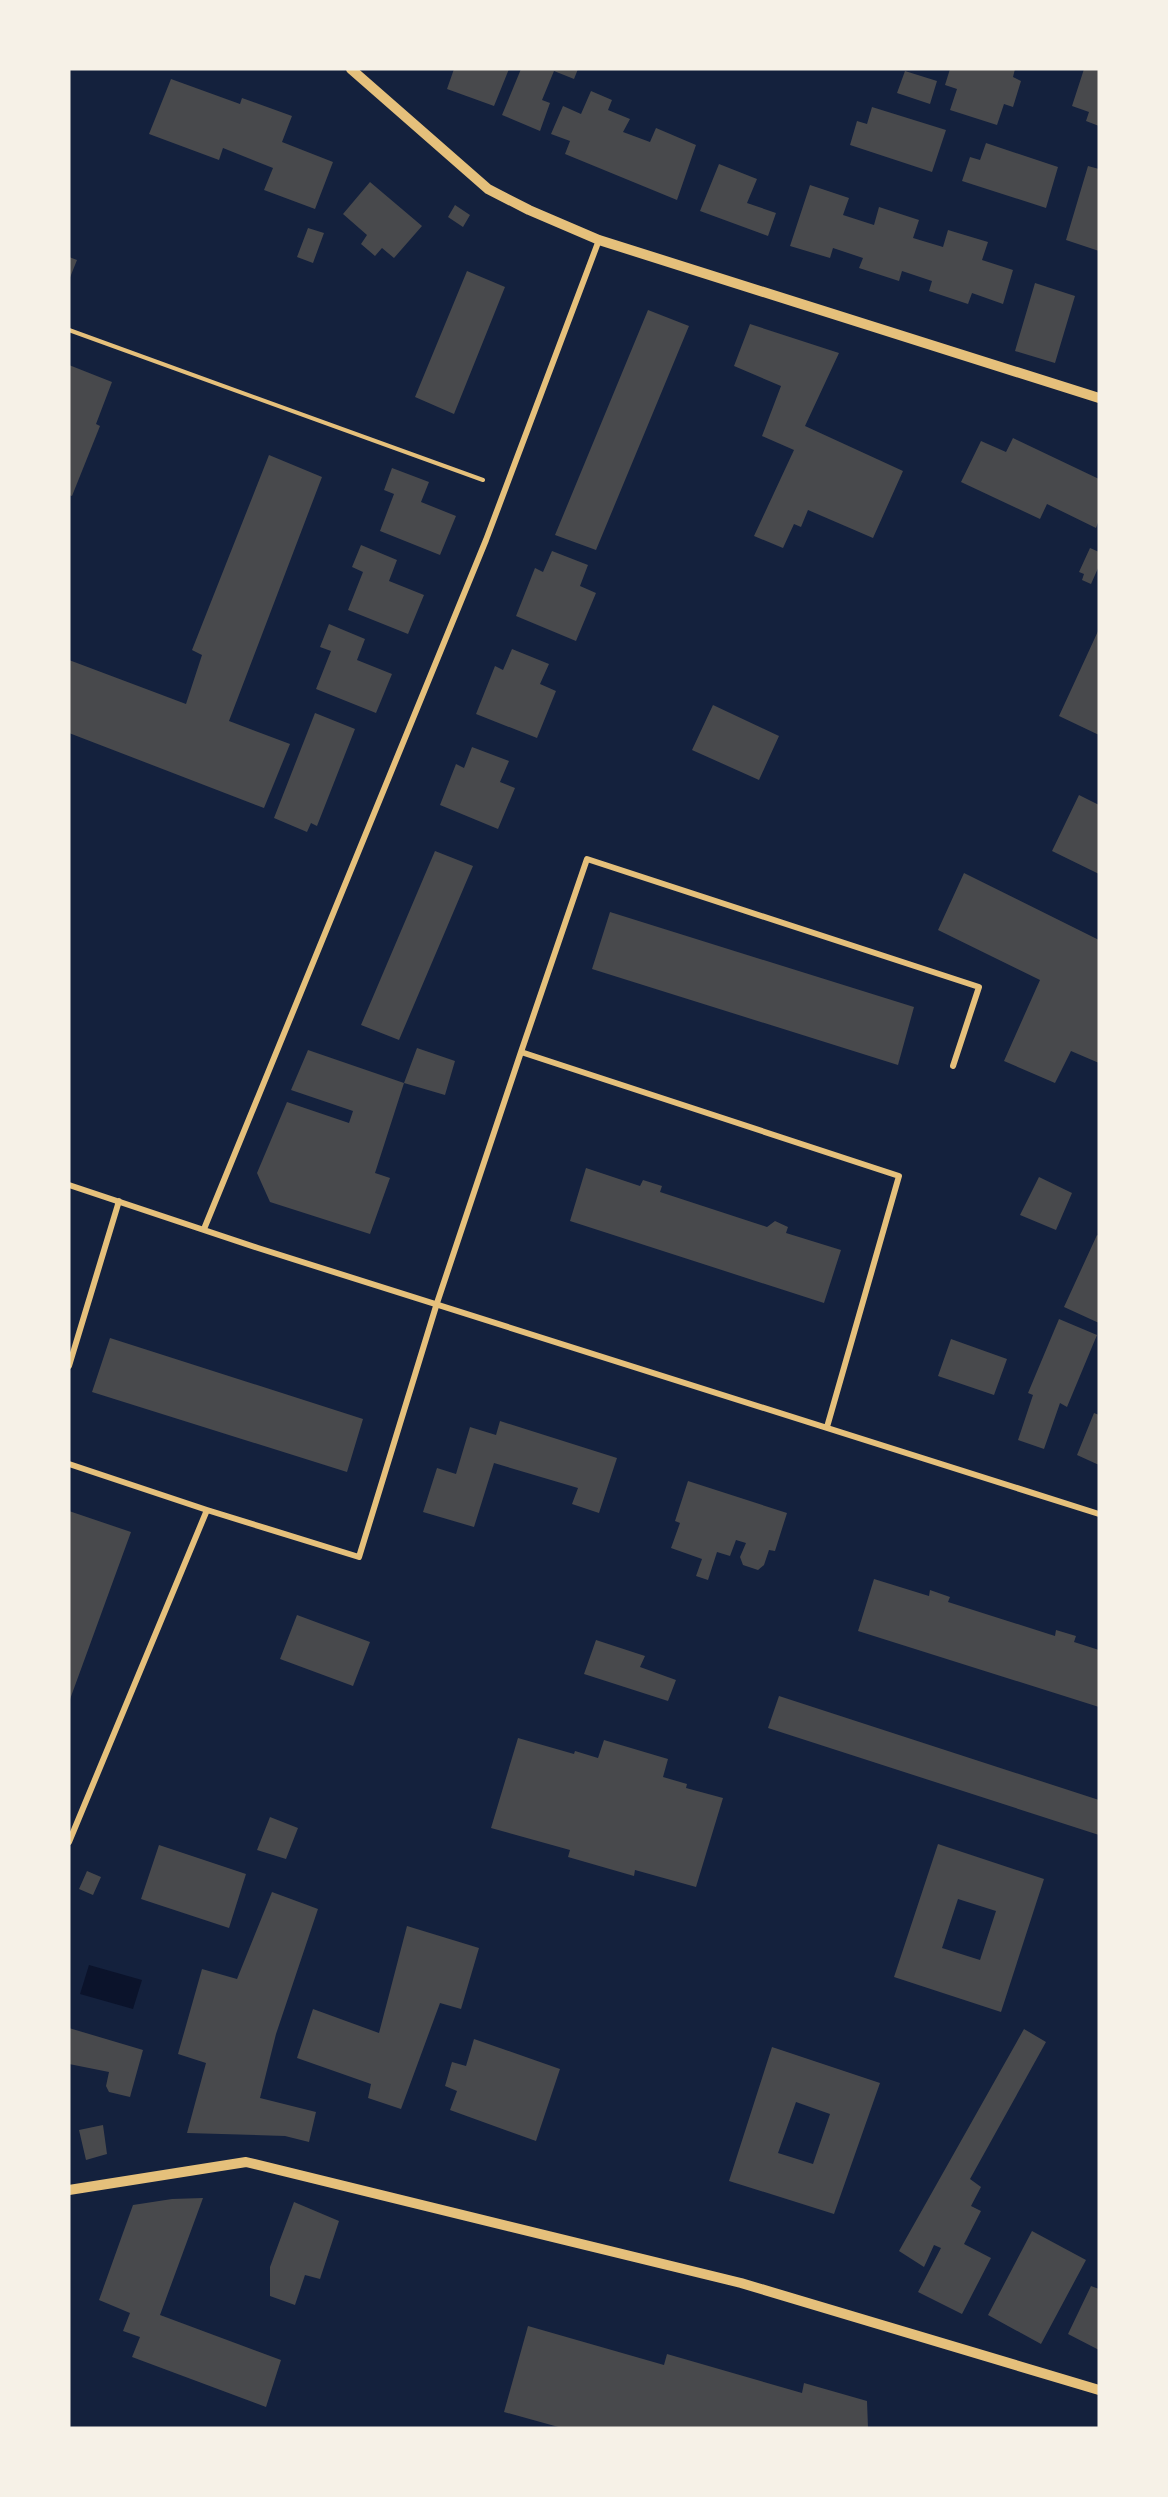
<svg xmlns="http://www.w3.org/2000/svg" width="1168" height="2497" font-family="Spectral,serif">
	<rect width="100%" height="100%" fill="#14213d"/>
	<path fill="#0b132b" d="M89 1965 142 1980 133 2009 80 1994Z"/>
	<path fill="#48494c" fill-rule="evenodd" d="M454 69H509L494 106 447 89Z
		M521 69H578L574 79 554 71 542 100 550 103 540 131 502 115Z
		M950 69H1015L1013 77 1021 81 1013 107 1004 104 997 125 950 110 957 89 945 85Z
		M1084 69H1099V126L1086 121 1089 112 1072 106Z
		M905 71 937 81 930 104 897 93Z
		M171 79 240 104 242 98 292 116 282 142 333 162 315 209 264 190 273 168 223 148 219 160 149 134Z
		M591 91 612 100 608 110 630 119 623 132 650 142 656 128 696 145 677 200 565 154 570 141 551 134 563 106 581 114Z
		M872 107 946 130 932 172 850 145 857 121 867 124Z
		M986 143 1058 167 1046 208 962 181 970 157 980 160Z
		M719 164 757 179 747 203 776 213 768 236 700 211Z
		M1088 166 1099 169V251L1066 240Z
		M370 182 422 226 394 258 382 248 375 256 361 244 367 235 343 214Z
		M810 185 849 198 843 215 874 225 879 207 919 220 913 238 943 247 948 230 988 242 982 260 1013 270 1003 304 972 293 968 304 929 291 932 281 902 271 899 281 859 268 863 258 833 248 830 258 790 246Z
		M455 205 470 215 463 227 448 217Z
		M308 228 324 233 313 263 297 257Z
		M69 257 77 260 69 280Z
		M467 271 505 287 454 414 415 397Z
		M1035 283 1075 296 1055 363 1015 351Z
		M648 310 689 326 596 550 555 535Z
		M750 324 839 353 805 426 903 471 873 538 808 510 801 527 794 524 783 548 754 536 794 450 762 436 781 386 734 366Z
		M69 365 112 382 96 424 100 426 72 496 69 495Z
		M1013 438 1099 479V520L1096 528 1047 504 1040 519 961 482 981 441 1006 452Z
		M269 455 322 477 229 721 290 744 264 808 69 733V660L186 704 202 655 192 650Z
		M392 468 429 482 421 502 456 516 440 555 380 531 394 494 384 490Z
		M361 545 397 560 389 581 424 595 408 634 348 610 363 572 352 567Z
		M1090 548 1099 552V566L1091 584 1082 580 1084 574 1079 572Z
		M552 551 588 565 580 586 596 593 576 641 516 616 535 568 543 572Z
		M329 624 365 639 357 660 392 674 376 713 316 689 331 651 320 647Z
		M1099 629V735L1059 716Z
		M512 649 549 664 540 684 556 691 537 738 476 714 495 666 503 670Z
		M713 705 779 736 759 780 692 750Z
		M315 713 355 729 317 826 311 823 307 832 274 818Z
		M472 747 509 761 500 782 515 788 498 829 440 805 456 764 464 768Z
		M1079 795 1099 805V874L1052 851Z
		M435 851 473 866 399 1040 361 1025Z
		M964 873 1099 940V1063L1071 1051 1055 1083 1004 1061 1040 980 938 930Z
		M610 912 914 1007 898 1065 592 969Z
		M417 1048 455 1061 445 1095 404 1083Z
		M308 1050 404 1083 375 1173 390 1178 370 1234 270 1202 257 1173 287 1102 349 1123 353 1111 291 1090Z
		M586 1168 640 1186 643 1180 662 1186 660 1192 767 1227 775 1221 788 1227 786 1233 841 1250 824 1303 570 1221Z
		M1039 1177 1072 1193 1056 1230 1020 1215Z
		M1097 1235 1099 1236V1323L1064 1307Z
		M1059 1319 1097 1335 1067 1407 1060 1403 1044 1449 1018 1440 1033 1395 1028 1393Z
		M110 1338 363 1419 347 1472 92 1392Z
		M951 1339 1007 1359 994 1395 938 1376Z
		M1094 1413 1099 1415V1465L1077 1455Z
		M500 1421 617 1458 599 1513 572 1504 578 1488 494 1463 474 1527 423 1512 437 1468 456 1474 470 1427 496 1435Z
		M688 1481 787 1513 775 1551 769 1550 764 1565 758 1570 743 1565 740 1557 746 1543 736 1540 730 1556 717 1552 708 1580 696 1576 702 1559 671 1548 680 1523 675 1521Z
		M69 1511 131 1532 69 1702Z
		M874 1579 929 1596 930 1590 950 1597 948 1602 1055 1636 1056 1630 1076 1636 1074 1642 1099 1650V1707L858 1631Z
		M297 1615 370 1642 353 1686 280 1659Z
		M596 1640 645 1656 640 1667 676 1680 668 1701 584 1674Z
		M779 1696 1099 1800V1835L768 1728Z
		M518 1738 574 1754 575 1751 598 1758 604 1740 668 1759 663 1777 687 1784 686 1788 723 1798 696 1887 635 1870 634 1876 568 1857 570 1850 491 1828Z
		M270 1817 298 1828 286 1859 257 1850Z
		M938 1844 1044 1879 1001 2012 894 1977ZM958 1899 996 1911 980 1960 942 1948Z
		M159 1845 246 1874 229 1928 141 1899Z
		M87 1871 101 1877 93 1895 79 1889Z
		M272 1892 318 1909 276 2034 260 2098 316 2112 309 2142 285 2136 187 2133 206 2063 178 2054 202 1969 237 1979Z
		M407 1926 479 1948 461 2009 440 2003 401 2109 368 2098 371 2084 297 2058 313 2009 379 2033Z
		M69 2028 143 2050 130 2097 109 2092 106 2086 109 2072 69 2064Z
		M1024 2029 1046 2042 970 2179 981 2187 971 2206 981 2211 964 2244 991 2258 962 2314 918 2292 941 2248 934 2245 924 2267 899 2251Z
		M474 2039 560 2069 536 2141 450 2110 457 2091 445 2086 452 2062 466 2066Z
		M772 2047 880 2083 834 2214 729 2181ZM796 2102 830 2114 813 2164 778 2153Z
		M103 2125 107 2154 86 2160 79 2130Z
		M203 2198 160 2315 281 2360 266 2407 132 2357 140 2337 123 2331 130 2313 99 2300 133 2205 172 2199Z
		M294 2202 339 2221 320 2279 305 2275 295 2305 270 2296V2267Z
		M1032 2231 1086 2260 1041 2344 988 2315Z
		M1091 2286 1099 2289V2350L1068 2334Z
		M528 2326 664 2365 667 2354 802 2393 804 2383 867 2401 868 2428H562L504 2412Z"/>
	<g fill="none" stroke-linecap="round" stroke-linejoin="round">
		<path stroke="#e5c07b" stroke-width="4" d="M69 330 483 480"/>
		<path stroke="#e5c07b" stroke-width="6" d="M521 1052 587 859 979 987 953 1066
			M69 1185 258 1248 1099 1514
			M204 1229 486 540 599 240
			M69 1366 119 1201
			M69 1464 207 1510 359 1557 437 1303 521 1052 899 1176 827 1427
			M69 1842 207 1510"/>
		<path stroke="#e5c07b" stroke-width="10" d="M351 69 488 189 529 210 599 240 1099 398
			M69 2190 246 2162 741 2283 1099 2390"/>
	</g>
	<rect width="1168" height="2497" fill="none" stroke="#f6f1e7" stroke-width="141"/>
</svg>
